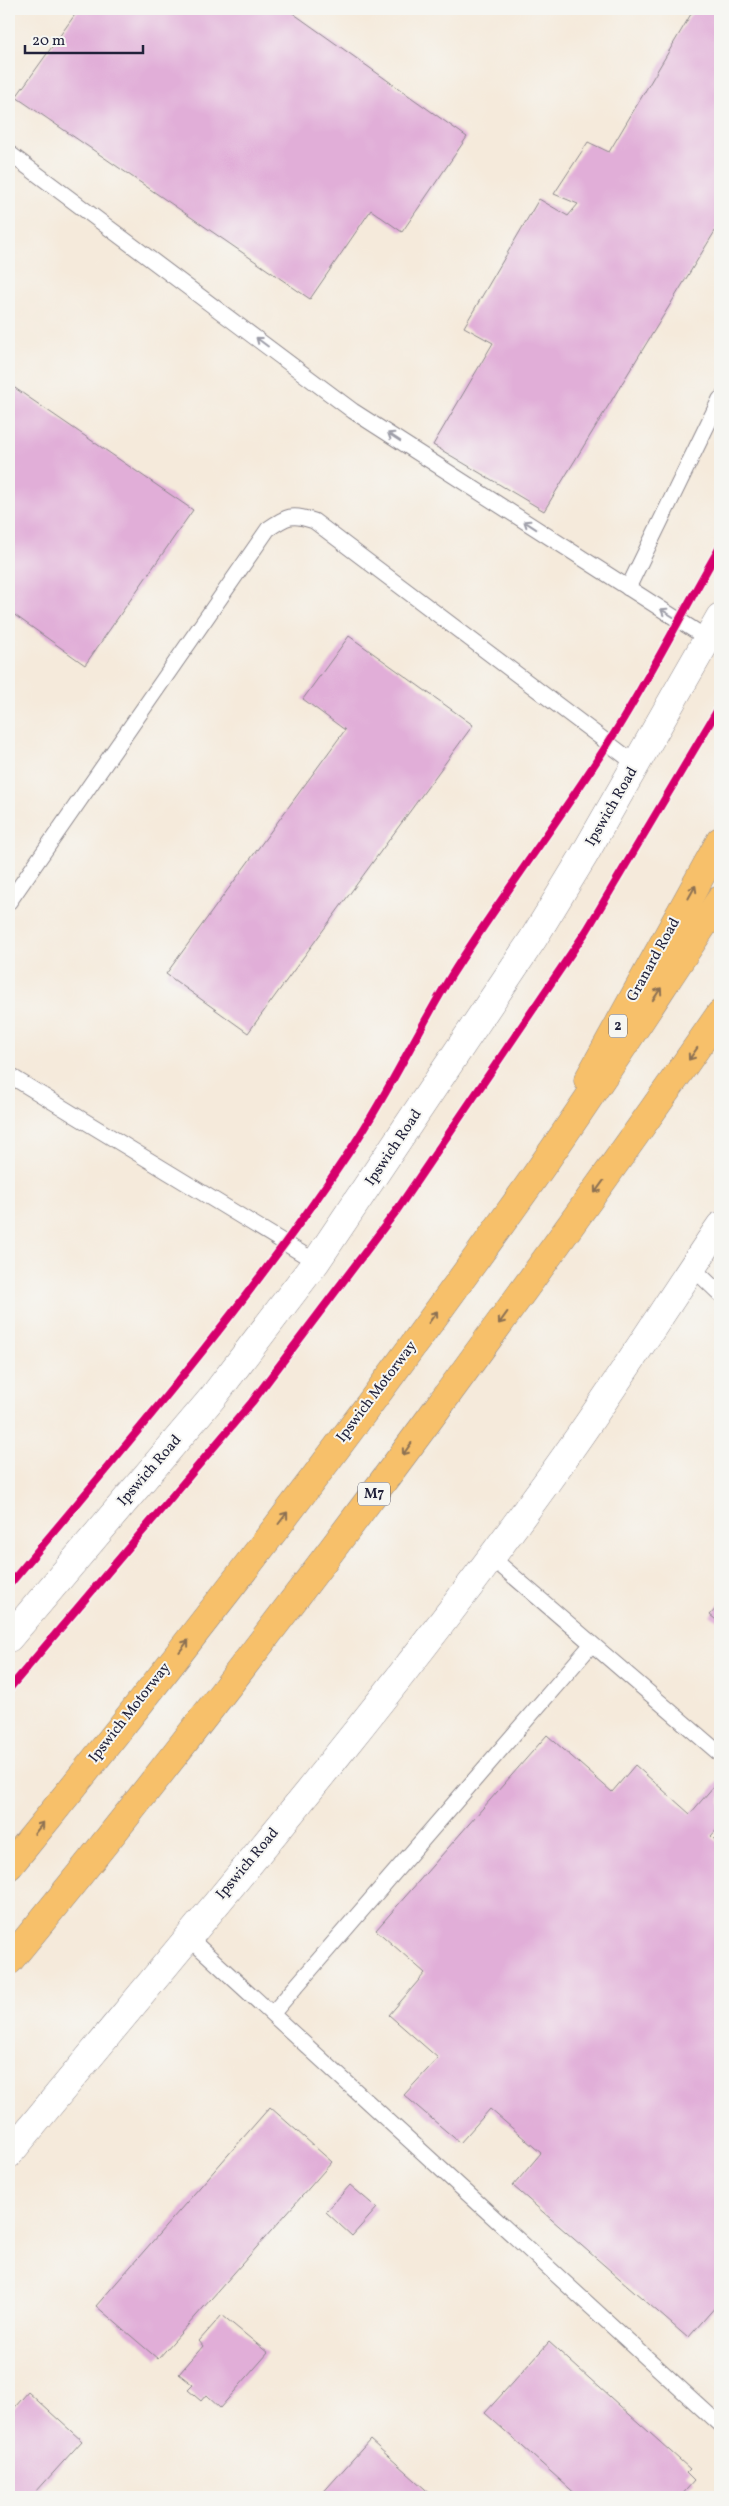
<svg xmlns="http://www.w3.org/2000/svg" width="729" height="2506" font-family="Vollkorn,serif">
	<rect width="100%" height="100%" fill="#f6f6f2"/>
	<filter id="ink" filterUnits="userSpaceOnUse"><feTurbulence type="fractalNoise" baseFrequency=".02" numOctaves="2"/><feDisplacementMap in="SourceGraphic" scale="10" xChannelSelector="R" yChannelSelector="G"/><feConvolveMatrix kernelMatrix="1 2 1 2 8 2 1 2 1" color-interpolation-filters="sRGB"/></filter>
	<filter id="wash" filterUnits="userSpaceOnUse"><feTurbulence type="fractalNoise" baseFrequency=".0096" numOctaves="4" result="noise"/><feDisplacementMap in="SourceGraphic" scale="20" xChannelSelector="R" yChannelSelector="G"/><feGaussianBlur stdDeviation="1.12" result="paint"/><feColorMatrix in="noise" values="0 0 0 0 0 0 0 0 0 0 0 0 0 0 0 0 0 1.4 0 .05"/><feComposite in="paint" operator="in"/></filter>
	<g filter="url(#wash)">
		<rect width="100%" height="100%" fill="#f5eadb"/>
		<g id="blocks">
			<path fill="#e1aed8" d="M79 9H287L467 137 402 232 371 210 310 299 16 97Z
				M694 9H720V223L544 511 433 445 493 343 464 327 539 199 568 216 578 204 554 194 588 142 609 152Z
				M9 384 193 510 85 665 9 611Z
				M349 636 473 725 248 1033 166 974 345 730 303 699Z
				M720 1604V1623L710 1615Z
				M547 1735 612 1792 635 1765 690 1814 720 1779V1826L711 1836 720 1845V2308L717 2305 688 2338 513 2186 541 2153 490 2109 460 2143 404 2095 438 2058 389 2015 425 1973 376 1930Z
				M270 2107 332 2162 158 2359 96 2306Z
				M350 2185 377 2208 352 2236 326 2212Z
				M222 2315 268 2353 220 2408 206 2395 201 2401 188 2390 193 2385 179 2374 203 2346 199 2341Z
				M549 2342 690 2469 686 2473 694 2481 680 2497H579L485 2413Z
				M28 2392 82 2441 35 2493 40 2497H9V2414Z
				M370 2440 434 2497H319Z"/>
		</g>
	</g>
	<g filter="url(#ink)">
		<use href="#blocks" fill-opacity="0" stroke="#8c868b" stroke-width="1"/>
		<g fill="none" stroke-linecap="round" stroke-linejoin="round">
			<defs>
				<path id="service" d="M9 153 353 411 708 639
					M628 588 720 399
					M9 902 268 529C287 516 292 513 314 521L637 765
					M9 1075 316 1262
					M692 1267 720 1294
					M491 1557 720 1754
					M188 1937 720 2425
					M272 2014 592 1644"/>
				<path id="minor" d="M9 1638 213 1397 316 1262 533 939 583 857 720 617
					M9 2154C192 1932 380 1713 549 1479 609 1397 663 1310 720 1226"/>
				<path id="trunk" d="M588 1080 720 841"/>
				<path id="motorway" d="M9 1866C183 1653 351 1434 511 1210 584 1109 651 1003 720 900
					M9 1961C153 1787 290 1607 425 1425 525 1289 624 1153 720 1014"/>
			</defs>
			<use href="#service" stroke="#8c868b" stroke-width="17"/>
			<use href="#minor" stroke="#8c868b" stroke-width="29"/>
			<use href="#trunk" stroke="#8c868b" stroke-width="29"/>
			<use href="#motorway" stroke="#8c868b" stroke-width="29"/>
			<use href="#service" stroke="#fff" stroke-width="15"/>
			<use href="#minor" stroke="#fff" stroke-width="28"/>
			<use href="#trunk" stroke="#f7c06b" stroke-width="28"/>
			<use href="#motorway" stroke="#f7c06b" stroke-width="28"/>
			<defs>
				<path id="cycleway" d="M9 1585C128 1443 250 1301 353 1146 389 1092 417 1032 451 976 501 897 557 823 607 745 648 681 682 613 720 547
					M9 1689 252 1402 397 1210 587 930 720 706"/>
			</defs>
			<use href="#cycleway" stroke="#f6f6f2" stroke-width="11"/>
			<use href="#cycleway" stroke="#d6006c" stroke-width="8"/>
		</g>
		<defs><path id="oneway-shaft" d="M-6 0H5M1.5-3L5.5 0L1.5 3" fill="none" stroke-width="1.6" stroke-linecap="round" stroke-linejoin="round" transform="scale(1.25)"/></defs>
		<g stroke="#9c9ca7">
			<use href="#oneway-shaft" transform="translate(262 342) rotate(-143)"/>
			<use href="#oneway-shaft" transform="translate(394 437) rotate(-147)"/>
			<use href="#oneway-shaft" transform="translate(530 525) rotate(-147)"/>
			<use href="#oneway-shaft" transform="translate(667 613) rotate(-148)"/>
		</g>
		<g stroke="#8c7153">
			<use href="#oneway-shaft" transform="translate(692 892) rotate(-61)"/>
			<use href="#oneway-shaft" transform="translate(657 994) rotate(-56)"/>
			<use href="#oneway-shaft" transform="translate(693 1054) rotate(125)"/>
			<use href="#oneway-shaft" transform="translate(599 1187) rotate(126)"/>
			<use href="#oneway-shaft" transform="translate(433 1317) rotate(-54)"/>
			<use href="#oneway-shaft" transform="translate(503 1318) rotate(126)"/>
			<use href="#oneway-shaft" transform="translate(407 1449) rotate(126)"/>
			<use href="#oneway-shaft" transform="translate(283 1518) rotate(-53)"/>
			<use href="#oneway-shaft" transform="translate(184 1646) rotate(-52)"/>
			<use href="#oneway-shaft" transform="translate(39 1828) rotate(-52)"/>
		</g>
	</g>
	<g text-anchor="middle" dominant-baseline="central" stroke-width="4" stroke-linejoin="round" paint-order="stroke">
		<g fill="#f6f6f2" stroke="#626272" stroke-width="1">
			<rect x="609" y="1014.5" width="18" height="23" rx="4"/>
			<rect x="358" y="1482.5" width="32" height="23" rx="4"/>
		</g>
		<g font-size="14" font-weight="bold" fill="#22223b">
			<text x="618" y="1026">2</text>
			<text x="374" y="1494">M7</text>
		</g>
		<g font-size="15" fill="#22223b" stroke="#f6f6f2">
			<text transform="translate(612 807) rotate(-60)">Ipswich Road</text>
			<text transform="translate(654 960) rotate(-61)">Granard Road</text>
			<text transform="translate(394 1148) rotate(-56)">Ipswich Road</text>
			<text transform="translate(377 1392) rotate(-53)">Ipswich Motorway</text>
			<text transform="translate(150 1471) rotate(-49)">Ipswich Road</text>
			<text transform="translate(130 1713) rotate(-52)">Ipswich Motorway</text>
			<text transform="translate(248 1864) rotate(-50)">Ipswich Road</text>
		</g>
	</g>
	<rect width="729" height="2506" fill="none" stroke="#f6f6f2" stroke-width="30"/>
	<path d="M25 45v8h118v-8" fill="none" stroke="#22223b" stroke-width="2.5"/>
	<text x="32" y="45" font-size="15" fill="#22223b" stroke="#f6f6f2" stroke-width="4" paint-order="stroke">20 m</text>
</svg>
